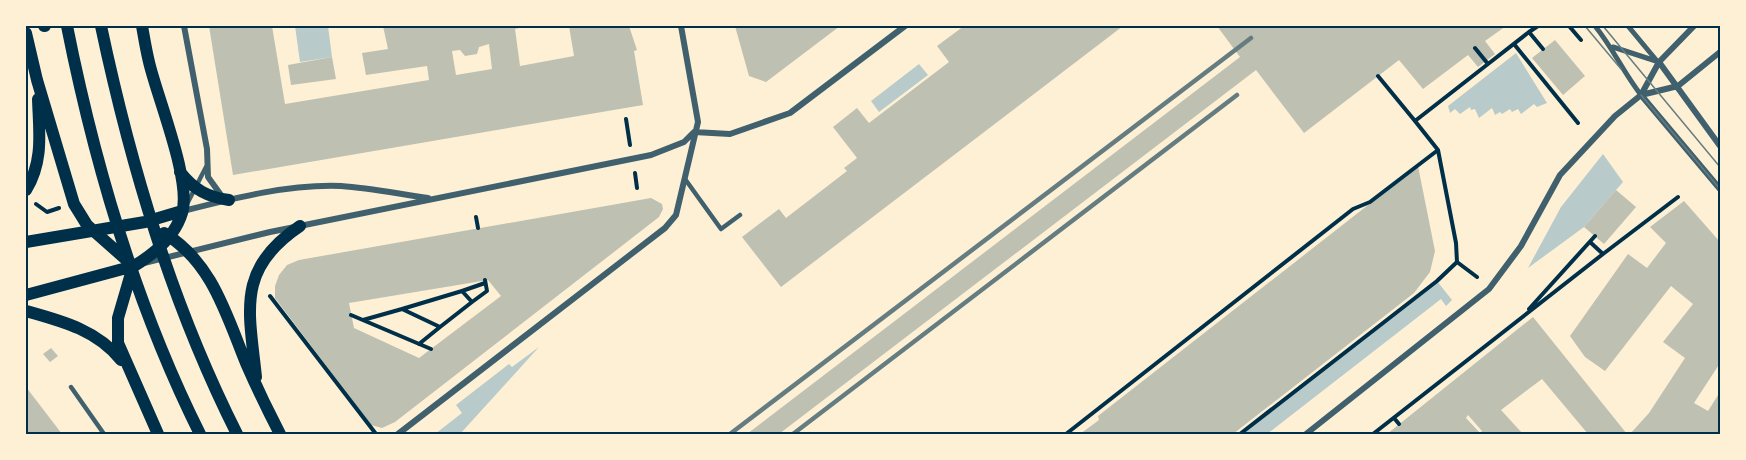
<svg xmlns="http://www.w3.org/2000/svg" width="1746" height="460" font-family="'Exo 2',sans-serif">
	<rect width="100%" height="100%" fill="#fdf0d5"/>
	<path fill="#b9caca" d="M295 26H328L332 57 300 62Z
		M1516 53 1547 103 1537 107 1534 104 1521 114 1518 109 1512 112 1510 109 1502 114 1500 112 1495 115 1492 108 1479 118 1475 109 1471 110 1470 107 1460 114 1455 109 1450 113 1448 106Z
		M919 64 928 75 879 112 871 101Z
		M1603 154 1623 182 1584 227 1528 268 1561 207Z
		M1437 281 1452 300 1446 306 1441 299 1267 434H1240Z
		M539 347 460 434H435L462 413 456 405 509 364 512 367Z"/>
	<path fill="#bec0b2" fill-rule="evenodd" d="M209 26H272L285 104 429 80 427 66 366 75 362 53 388 49 383 26H527L515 29 520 66 574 56 569 26H629L637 50 634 51 643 105 233 175ZM489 44 492 69 456 75 452 51 460 50 465 56 477 54 479 47Z
		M735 26H840L766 82 749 76Z
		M964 26H1123L781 287 742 237 779 209 786 218 847 171 844 168 857 158 833 127 857 108 869 123 949 62 937 46Z
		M1217 26H1506L1485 41 1495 54 1478 67 1468 55 1423 89 1399 60 1304 133 1256 70 779 434H747L1240 57Z
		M1555 40 1585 76 1563 95 1532 58Z
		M332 57 336 79 291 85 288 65Z
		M1418 166 1435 251 1430 272 1414 293 1233 434H1080L1099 420 1098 416Z
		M1616 190 1636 207 1604 244 1584 227Z
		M651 198 662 204 663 209 659 217 395 422 382 428 371 425 275 298V286L279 275 287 265 299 260ZM488 280 501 296 419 358 354 328 349 303Z
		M1684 201 1720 242V363L1694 403 1708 411 1720 392V434H1630L1649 413 1685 358 1663 342 1693 304 1671 286 1605 371 1585 357 1570 336 1628 254 1647 268 1666 243 1650 227Z
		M1533 317 1627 434H1588L1542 379 1501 410 1523 434H1387ZM1468 415 1482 431 1480 433 1466 418Z
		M51 348 58 356 50 362 43 354Z
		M26 387 62 434H26Z"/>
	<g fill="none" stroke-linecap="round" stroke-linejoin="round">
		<path stroke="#003049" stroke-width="4" d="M1538 26 1529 32 1543 49
			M1569 26 1581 40
			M1514 44 1578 123
			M1475 48 1488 64 1529 32
			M1378 76 1415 121
			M626 119 630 145
			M635 173 637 188
			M36 204 47 212 59 208
			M476 217 478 228
			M1590 242 1603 254 1678 197
			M1477 277 1457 262 1456 243 1438 150 1415 121 1488 64
			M485 280 487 291 472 302 462 291 485 283
			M462 291 402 309 440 327 472 302
			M270 296 376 434
			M1529 309 1595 236
			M351 315 431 349
			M363 320 402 309
			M419 344 440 327
			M1394 418 1399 424
			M1066 434 1353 209 1370 202 1438 150
			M1240 434 1437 281 1457 262
			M1373 434 1603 254"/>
		<path stroke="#3f606c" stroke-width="4.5" d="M685 179 721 229 740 215
			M187 204 206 167
			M71 387 104 434"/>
		<path stroke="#3f606c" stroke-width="5" d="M1595 26C1613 48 1623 72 1641 95
			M1628 26 1657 61
			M1613 47 1659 62"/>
		<path stroke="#3f606c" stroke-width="6" d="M184 26 207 149 208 177 221 195
			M1659 62 1720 146
			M1641 95 1720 189
			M1641 95 1678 86 1720 52
			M183 211C234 198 289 184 341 186 370 188 399 194 428 198
			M144 263 270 232 651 155 684 142 694 132 730 134 790 113 905 26
			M398 434 665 228 676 215 698 122 681 26
			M1306 434 1489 289 1521 246 1560 175 1615 116 1641 95 1659 62 1694 26"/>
		<path stroke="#003049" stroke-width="12" d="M44 26H45
			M67 26C95 166 136 306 200 434
			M101 26C131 167 172 305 237 434
			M26 33 37 80 74 204 87 225 130 263
			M180 172C194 190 208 197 229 200
			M26 190C44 161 39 131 38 99
			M164 233C212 262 226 314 246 363 257 388 268 411 280 434
			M26 242 145 222 182 211
			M132 270 118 318V343L158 434
			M26 295 134 266C154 254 175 236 182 213 192 181 157 97 149 62 146 50 144 37 142 26
			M26 311C62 321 97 330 121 360
			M256 377C249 310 236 269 300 226"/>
		<path stroke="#657d81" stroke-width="1.5" d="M1585 26 1621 69
			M1603 26 1720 167
			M1641 95 1720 189"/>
		<path stroke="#657d81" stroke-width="4.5" d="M730 434 1251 38
			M793 434 1237 95"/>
	</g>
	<rect width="1746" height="460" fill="none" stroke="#fdf0d5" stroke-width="54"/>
	<rect x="27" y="27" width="1692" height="406" fill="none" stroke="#003049" stroke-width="2"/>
</svg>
